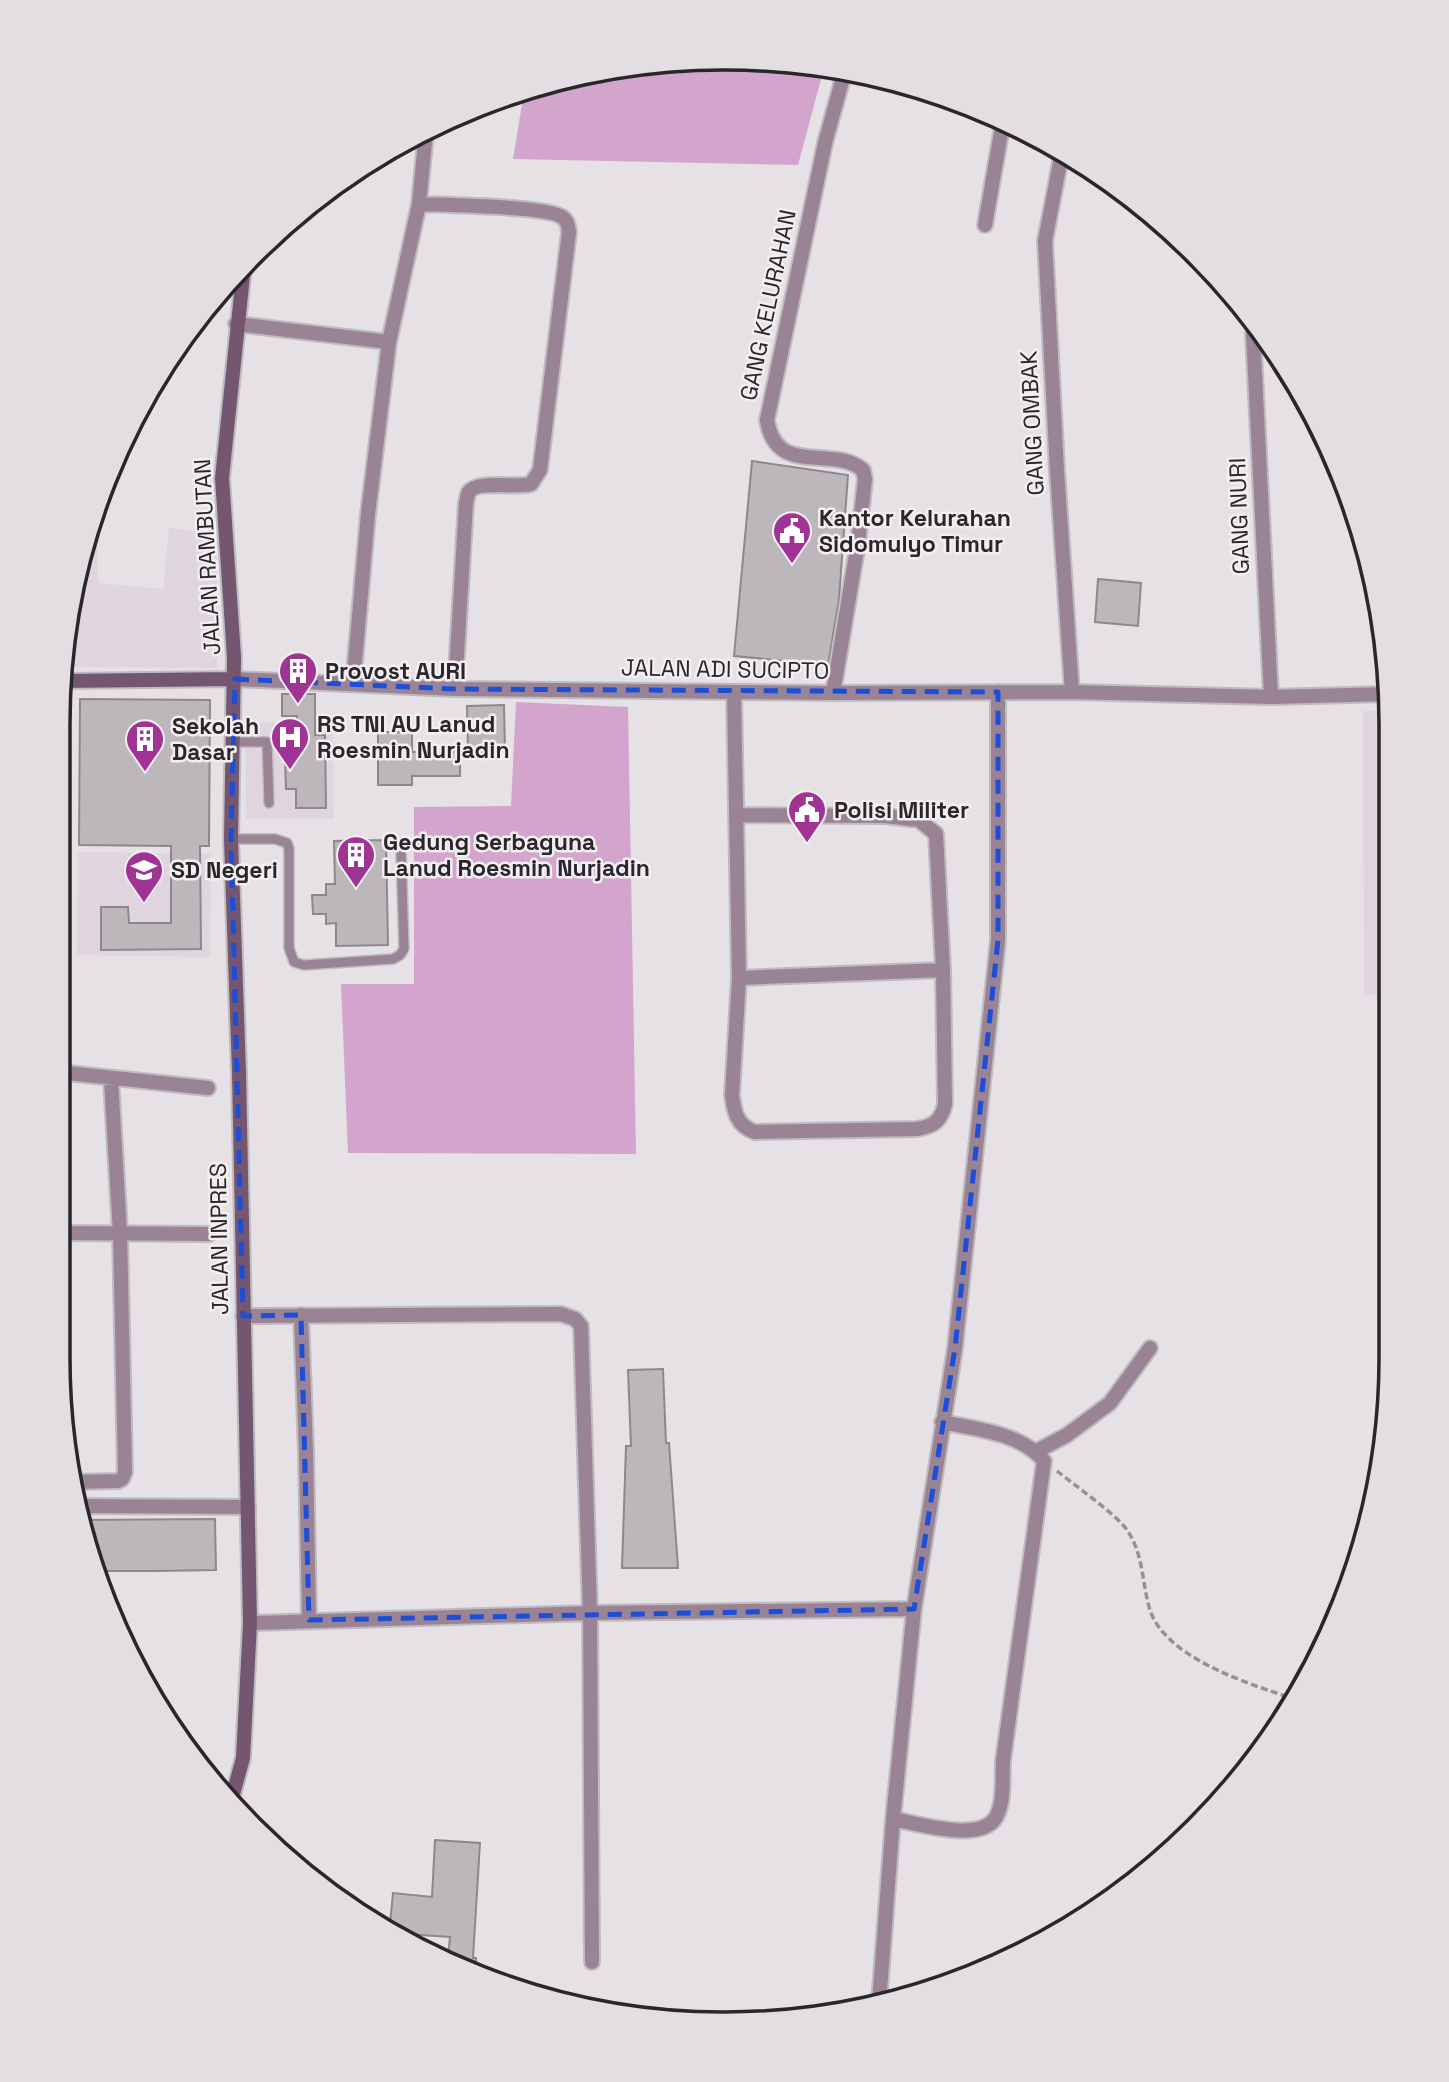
<svg xmlns="http://www.w3.org/2000/svg" width="1449" height="2082" font-family="'Space Grotesk',sans-serif">
	<rect width="100%" height="100%" fill="#e5e1e5"/>
	<path fill="#e0d5de" d="M97 516 98 583 163 589 169 528 217 533V668L63 667 70 595Z
		M1363 711H1390L1391 724V995H1364Z
		M333 722 334 819H246L245 723Z
		M78 852 211 854 210 957 77 955Z"/>
	<path fill="#d3a4cc" d="M725 58 824 68 798 165 513 159 524 92 595 70Z
		M516 702 628 707 636 1154 348 1153 341 984H414V807L511 806Z"/>
	<path fill="#bcb7bb" stroke="#8c888b" stroke-width="2" d="M752 461 848 475 839 599 828 665 734 656Z
		M1098 579 1141 583 1138 626 1095 622Z
		M282 694H315V735H325L326 808H296V789H286L285 760H298L297 716H282Z
		M80 699 210 700 209 846H200L201 949 101 950V907H128L129 923H171V846L79 845Z
		M504 705 505 752 468 753 467 706Z
		M378 732H412V752H460V776H412V785H378Z
		M386 840 388 945 336 946V923L326 924V914H313L312 895H326V884H335L334 841Z
		M663 1369 666 1443H669L678 1568H622L626 1446H631L628 1370Z
		M215 1519 216 1570 154 1571H99L81 1530 79 1520Z
		M435 1840 480 1843 473 1958H476V1975L441 1956H448L450 1937 406 1934 390 1924 393 1893 432 1897Z"/>
	<g fill="none" stroke-linecap="round" stroke-linejoin="round">
		<defs>
			<path id="lane" d="M234 742H267L269 803
				M231 839H275L287 843 289 849V948L294 962 304 965 393 959 400 955 404 949 401 851"/>
			<path id="street" d="M1062 152 1045 241 1057 470 1072 692
				M419 204C443 205 548 206 562 217 568 221 568 226 569 232L540 470 531 484C517 488 476 480 469 492 467 495 467 500 466 503L455 689
				M985 225 1003 121
				M236 324 389 342
				M1253 333 1271 697
				M235 679 455 689 833 693 1072 692 1271 697 1388 694
				M353 684 368 514 389 342 419 204 426 132
				M734 692 739 978 732 1095C734 1112 737 1126 755 1132L917 1129C934 1126 941 1121 945 1104L943 970 936 834 919 820 885 816 736 815
				M833 693 858 543 865 479 863 470C832 444 776 478 767 420L825 143 845 70
				M739 978 943 970
				M58 1072 208 1088
				M58 1233 209 1234
				M301 1315 306 1451 309 1620
				M243 1316 561 1314 575 1319 581 1326 590 1613 592 1962
				M1037 1451 1067 1435 1110 1403 1150 1348
				M74 1482 118 1481 122 1479 125 1472 120 1233 111 1080
				M77 1506 248 1507
				M250 1623 590 1613 914 1609
				M893 1819C916 1823 976 1842 994 1820 1005 1806 1002 1779 1003 1761L1044 1461C1021 1433 976 1429 942 1422
				M879 2003 893 1819 914 1609 955 1348 998 940V692"/>
			<path id="secondary" d="M62 681 235 679
				M232 1798 243 1758 250 1623 239 1073 231 839 234 657 222 478 244 266"/>
		</defs>
		<use href="#lane" stroke="#bfbcbf" stroke-width="12"/>
		<use href="#street" stroke="#bfbcbf" stroke-width="18"/>
		<use href="#secondary" stroke="#bfbcbf" stroke-width="18"/>
		<path stroke="#959295" stroke-width="3.5" stroke-dasharray="7 3.5" stroke-linecap="butt" d="M1057 1471C1074 1485 1116 1514 1127 1530 1143 1553 1142 1581 1149 1607 1163 1658 1250 1684 1294 1699"/>
		<use href="#lane" stroke="#998395" stroke-width="9"/>
		<use href="#street" stroke="#998395" stroke-width="14"/>
		<use href="#secondary" stroke="#755670" stroke-width="14"/>
	</g>
	<path fill="none" stroke="#1d4ed8" stroke-width="5" stroke-dasharray="14 9" stroke-linejoin="round" d="M235 679 455 689 998 692V940L955 1348 914 1609 309 1620 301 1315 243 1316 231 839Z"/>
	<defs>
		<symbol id="civic-pin" viewBox="-11 -11 22 30"><path d="M0 17L-7.5 6A9.5 9.5 0 1 1 7.5 6Z" fill="#9f3495" stroke="#f3eef2"/><path d="M-.6-6.5H3V-4.5H.6V-3L4-1V1h2V6H-6V1h2V-1L-.6-3ZM-1.2 2.5V6h2.4V2.5Z" fill="#fff"/></symbol>
		<symbol id="building-pin" viewBox="-11 -11 22 30"><path d="M0 17L-7.5 6A9.5 9.5 0 1 1 7.5 6Z" fill="#9f3495" stroke="#f3eef2"/><path d="M-4-6H4V6H1V3H-1V6H-4ZM-2.5-4.3h1.7v1.8h-1.7ZM.8-4.3h1.7v1.8H.8ZM-2.5-1h1.7V.8h-1.7ZM.8-1h1.7V.8H.8Z" fill="#fff"/></symbol>
		<symbol id="hospital-pin" viewBox="-11 -11 22 30"><path d="M0 17L-7.5 6A9.5 9.5 0 1 1 7.5 6Z" fill="#9f3495" stroke="#f3eef2"/><path d="M-5-5h3v3.5h4V-5h3V5h-3V1.5h-4V5h-3Z" fill="#fff"/></symbol>
		<symbol id="school-pin" viewBox="-11 -11 22 30"><path d="M0 17L-7.5 6A9.5 9.5 0 1 1 7.5 6Z" fill="#9f3495" stroke="#f3eef2"/><path d="M0-5L7-2L0 1L-7-2ZM-4 1L0 2.5L4 1V4Q0 6-4 4Z" fill="#fff"/></symbol>
	</defs>
	<g fill-rule="evenodd">
		<use href="#civic-pin" x="770" y="509" width="44" height="60"/>
		<use href="#building-pin" x="276" y="649" width="44" height="60"/>
		<use href="#hospital-pin" x="268" y="715" width="44" height="60"/>
		<use href="#building-pin" x="123" y="717" width="44" height="60"/>
		<use href="#civic-pin" x="785" y="788" width="44" height="60"/>
		<use href="#building-pin" x="334" y="833" width="44" height="60"/>
		<use href="#school-pin" x="122" y="848" width="44" height="60"/>
	</g>
	<g text-anchor="middle" dominant-baseline="central" stroke-width="5" stroke-linejoin="round" paint-order="stroke">
		<g font-size="23" fill="#292729" stroke="#f3eef2">
			<text transform="translate(768 305) rotate(-78)">GANG KELURAHAN</text>
			<text transform="translate(1032 423) rotate(-93)">GANG OMBAK</text>
			<text transform="translate(1239 516) rotate(-92)">GANG NURI</text>
			<text transform="translate(207 557) rotate(-93)">JALAN RAMBUTAN</text>
			<text transform="translate(725 669) rotate(1)">JALAN ADI SUCIPTO</text>
			<text transform="translate(219 1239) rotate(-91)">JALAN INPRES</text>
		</g>
		<g font-size="23" font-weight="bold" fill="#292729" stroke="#f3eef2" text-anchor="start">
			<text x="819" y="518">Kantor Kelurahan<tspan x="819" dy="26">Sidomulyo Timur</tspan></text>
			<text x="325" y="671">Provost AURI</text>
			<text x="317" y="724">RS TNI AU Lanud<tspan x="317" dy="26">Roesmin Nurjadin</tspan></text>
			<text x="172" y="726">Sekolah<tspan x="172" dy="26">Dasar</tspan></text>
			<text x="834" y="810">Polisi Militer</text>
			<text x="383" y="842">Gedung Serbaguna<tspan x="383" dy="26">Lanud Roesmin Nurjadin</tspan></text>
			<text x="171" y="870">SD Negeri</text>
		</g>
	</g>
	<path d="M0 0H1449V2082H0ZM724 70H725A654 654 0 0 1 1379 724V1358A654 654 0 0 1 725 2012H724A654 654 0 0 1 70 1358V724A654 654 0 0 1 724 70Z" fill="#e3dee2" fill-rule="evenodd"/>
	<path fill="none" stroke="#292729" stroke-width="3.5" d="M724 70H725A654 654 0 0 1 1379 724V1358A654 654 0 0 1 725 2012H724A654 654 0 0 1 70 1358V724A654 654 0 0 1 724 70Z"/>
</svg>
